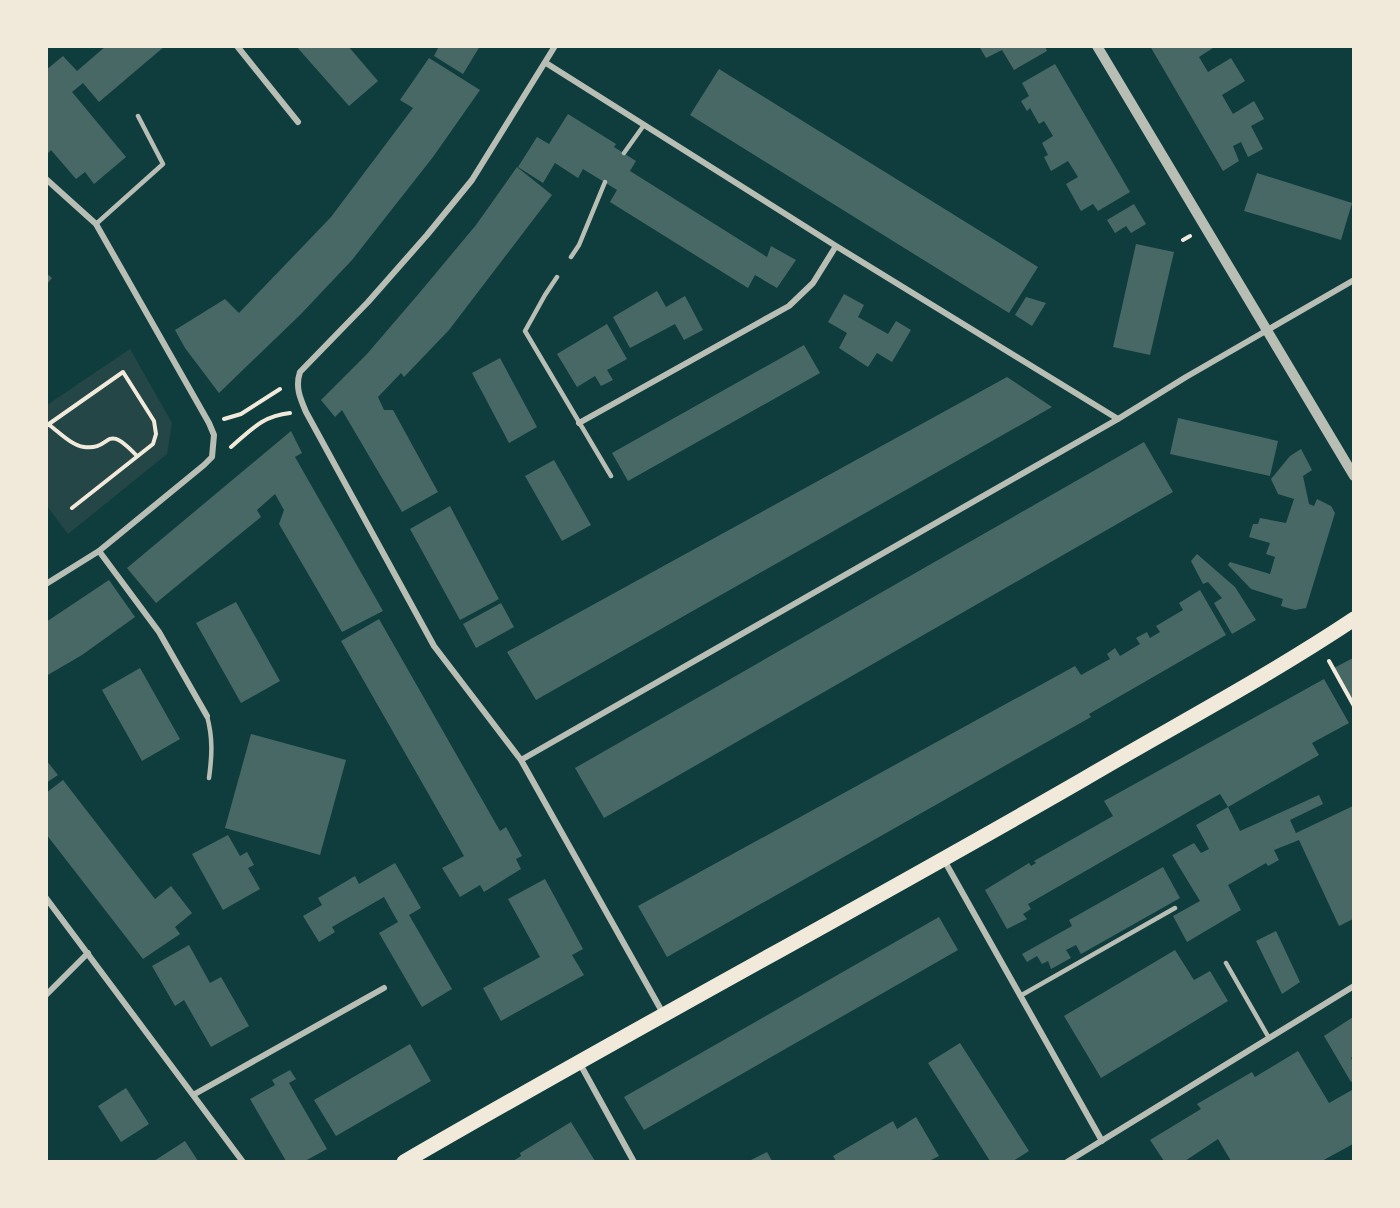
<svg xmlns="http://www.w3.org/2000/svg" width="1400" height="1208" font-family="Karla,sans-serif">
	<rect width="100%" height="100%" fill="#0f3d3e"/>
	<path fill="#244646" d="M130 349 172 423 167 454 68 534 47 506V405Z"/>
	<path fill="#486865" d="M106 46H165L99 102 83 83 72 92 126 157 94 184 85 172 76 179 51 150 48 153 46 150V70L63 56 77 71Z
		M296 46H348L378 81 349 106Z
		M439 46H480L463 74 434 56Z
		M979 46H1045L1047 51 1014 70 1002 50 986 58Z
		M1150 46H1216L1199 57 1208 72 1231 58 1245 81 1222 95 1233 114 1254 101 1264 119 1251 126 1263 149 1248 157 1241 142 1233 146 1239 161 1223 171Z
		M429 58 480 90 433 157 352 260 300 315 219 393 185 348 175 330 225 299 239 313 331 217 413 108 400 100Z
		M1055 64 1130 192 1098 211 1093 204 1081 211 1066 184 1078 177 1068 161 1051 171 1044 157 1048 155 1042 143 1053 136 1044 121 1039 124 1030 108 1027 111 1021 101 1029 96 1022 83Z
		M719 69 1038 267 1009 313 690 115Z
		M568 114 616 144 614 147 636 161 630 171 767 257 771 246 796 260 777 288 755 275 748 288 610 202 617 190 583 169 578 178 555 163 543 183 518 167 537 137 549 144Z
		M517 167 552 195 449 330 404 377 401 373 378 397 384 410H393L438 492 402 512 342 410 335 417 321 400 367 354 421 291 476 225Z
		M1257 173 1352 203 1341 240 1244 211Z
		M1134 204 1146 224 1131 233 1126 226 1115 233 1107 220Z
		M1136 244 1174 252 1150 355 1113 347Z
		M46 273 52 278 46 285Z
		M657 291 666 307 685 296 703 330 684 340 675 324 630 348 613 317Z
		M844 294 864 305 858 317 888 334 896 321 911 330 892 362 877 353 868 367 839 348 847 333 828 322Z
		M1026 297 1046 303 1032 326 1015 315Z
		M607 324 627 359 607 370 613 380 601 386 595 376 577 387 557 354Z
		M804 345 820 373 628 481 612 453Z
		M500 358 537 427 509 443 472 373Z
		M1007 377 1052 407 536 700 507 652Z
		M1178 418 1278 441 1270 476 1170 454Z
		M291 431 302 453 295 457 383 611 342 632 279 524 284 510 275 494 257 510 261 517 156 603 127 568Z
		M1144 442 1173 492 604 818 575 768Z
		M1301 449 1312 470 1303 476 1309 504 1314 506 1317 499 1331 506 1335 513 1306 608 1295 610 1281 606 1283 599 1251 589 1228 565 1230 562 1270 574 1275 557 1266 554 1270 543 1249 537 1253 524H1258L1260 518 1286 523 1294 499 1278 494 1271 479 1290 456Z
		M554 460 591 525 562 541 525 476Z
		M450 506 499 599 460 620 410 529Z
		M1197 554 1235 587 1256 620 1232 634 1214 603 1222 598 1208 582 1203 584 1191 561Z
		M109 580 135 617 82 655 46 676V622Z
		M1200 590 1226 635 1089 714 1091 717 667 957 638 906 1075 666 1081 675 1110 659 1107 654 1115 648 1120 656 1140 644 1136 638 1147 632 1150 638 1160 632 1156 626 1183 610 1179 603Z
		M236 602 280 681 241 703 196 623Z
		M501 603 514 627 476 648 463 624Z
		M379 619 500 831 506 827 522 856 516 859 521 869 484 892 480 885 460 897 442 868 464 856 341 641Z
		M1353 658V701L1334 668Z
		M140 668 180 739 142 761 102 690Z
		M1324 679 1349 723 1312 743 1319 755 1228 807 1220 794 1202 804 1028 904 1031 909 1023 914 1027 919 1007 929 985 890 1029 863 1031 866 1036 863 1034 861 1113 816 1104 801Z
		M251 734 346 760 320 855 225 828Z
		M46 760 58 775 46 783Z
		M63 780 155 899 171 886 192 913 175 927 180 934 143 959 46 834V793Z
		M1319 795 1323 804 1290 820 1296 833 1353 806V919L1339 926 1299 840 1274 850 1279 860 1268 866 1266 863 1228 885 1241 910 1187 942 1173 916 1200 901 1172 855 1194 843 1201 853 1209 849 1196 825 1228 807 1240 831Z
		M228 835 240 856 247 852 254 865 248 868 260 889 223 910 192 854Z
		M395 863 421 908 409 915 452 989 422 1007 379 933 398 922 384 897 332 927 335 932 319 942 303 916 322 905 318 898 355 876 359 884Z
		M1163 867 1180 898 1081 954 1076 945 1066 950 1071 958 1051 969 1048 961 1042 964 1037 956 1027 962 1022 954 1072 926 1069 920Z
		M545 879 583 949 572 955 584 975 501 1021 483 988 540 957 508 899Z
		M939 917 958 950 644 1130 624 1097Z
		M1276 931 1300 982 1282 994 1256 941Z
		M189 945 210 983 221 977 249 1026 211 1047 184 1000 175 1006 152 966Z
		M1175 950 1194 980 1210 971 1228 1001 1101 1078 1064 1016Z
		M1353 1017V1056L1351 1058 1353 1061V1080L1351 1082 1324 1036Z
		M960 1043 1029 1151 1013 1161H990L928 1063Z
		M410 1044 431 1081 336 1136 314 1100Z
		M1298 1051 1329 1103 1352 1090 1353 1093V1144L1322 1161H1231L1218 1139 1185 1161H1164L1150 1140 1201 1109 1197 1104 1252 1072 1255 1077Z
		M290 1070 296 1079 289 1083 327 1149 305 1161H286L250 1099 275 1085 272 1080Z
		M126 1088 149 1124 121 1142 98 1106Z
		M916 1117 939 1156 929 1161H836L833 1156 893 1121 897 1129Z
		M571 1122 595 1161H513L521 1156 520 1153Z
		M185 1141 198 1161H154Z
		M767 1152 772 1161H749Z"/>
	<g fill="none" stroke-linecap="round" stroke-linejoin="round">
		<path stroke="#f1e9da" stroke-width="4" d="M1183 240 1190 236
			M224 419 241 414 280 389
			M48 424C59 432 71 445 84 447 113 451 103 420 137 456
			M46 426 123 372 154 421 156 434 153 444 72 508
			M231 447C251 430 262 416 290 413
			M1329 661 1354 706"/>
		<path stroke="#b8beb3" stroke-width="4.5" d="M624 153 644 125
			M96 224 163 164 138 116
			M571 257 579 245 605 182
			M557 277 545 295 525 331 611 476
			M207 716C213 738 212 756 209 778
			M1226 963 1269 1038
			M1020 996 1175 908"/>
		<path stroke="#b8beb3" stroke-width="6" d="M237 46 298 122
			M555 46 472 180 427 235 368 302 300 372C295 387 300 398 306 412L434 646 521 760 664 1015
			M546 63 836 246 1118 419
			M46 179 96 224 209 423 214 435 212 457 204 465 99 551 46 584
			M579 423 789 306 813 283 836 246
			M99 551 159 632 207 716
			M521 760 1118 419 1186 377 1354 280
			M944 860 1102 1141
			M46 898 243 1162
			M46 995 88 953
			M579 1062 634 1162
			M193 1095 384 988
			M1067 1162 1354 986"/>
		<path stroke="#b8beb3" stroke-width="10" d="M1097 46 1354 476"/>
		<path stroke="#f1e9da" stroke-width="15" d="M404 1162C629 1031 859 909 1084 779 1174 726 1267 677 1354 619"/>
	</g>
	<rect width="1400" height="1208" fill="none" stroke="#f1e9da" stroke-width="96"/>
</svg>
